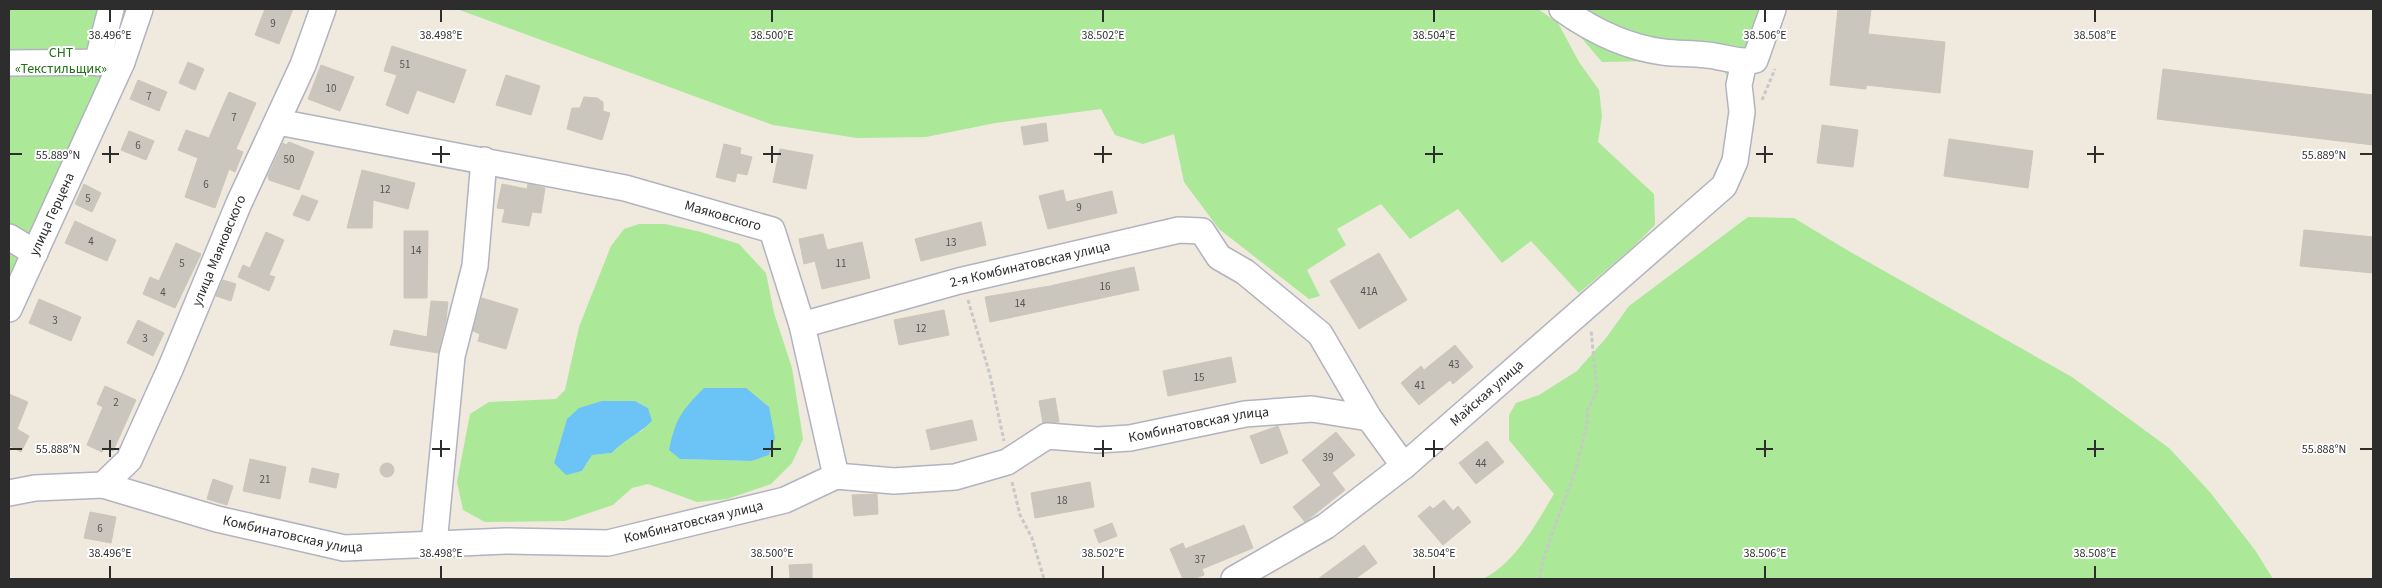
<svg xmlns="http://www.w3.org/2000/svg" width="2382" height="588" font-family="'Source Sans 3',sans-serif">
	<rect width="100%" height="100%" fill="#efe9de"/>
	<path fill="#abe898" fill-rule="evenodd" d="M9 9H135L9 302Z
		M457 9H1538L1558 23 1579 62 1599 90 1602 116 1598 142 1654 194 1655 225 1632 248 1579 293 1531 241 1502 263 1458 209 1410 239 1381 204 1337 229 1346 245 1307 270 1320 296 1309 299 1219 229 1184 182 1174 134 1143 144 1115 135 1101 109 995 123 926 137 857 138 773 125Z
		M1557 9H1773L1731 100C1727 74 1729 66 1701 60L1602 62Z
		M1748 217 1794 218 1847 250 2072 377 2169 448 2209 491 2255 550 2273 579H1483C1515 563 1536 524 1554 494L1509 440V415L1516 403 1539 395 1577 371 1606 338 1629 306Z
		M639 224H665L701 232 739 244 766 273 774 313 792 368 803 439 792 463 771 484 727 499 697 502 648 484 632 488 613 505 565 521 485 522 463 510 457 482 470 414 489 402 556 399 565 390 579 327 611 246 624 229ZM602 401H635L648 408 643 430 626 439 612 453 592 455 582 471 566 474 554 463 567 420ZM769 407 751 461 681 459Z"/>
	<path fill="#6cc3f6" d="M704 388H746L769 407 775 438 769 455 751 461 680 459 669 450C676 418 681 411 704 388Z
		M602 401H635L648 408 652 421C639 434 626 438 612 453L592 455 582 471 566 475 554 463 567 419 579 408Z"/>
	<path fill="#cac6be" stroke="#cbc6b7" d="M265 9H293L279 44 255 35Z
		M1838 9H1871L1868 34 1945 42 1940 93 1866 85V89L1830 85Z
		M392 46 466 70 454 103 417 90 408 114 386 105 397 75 384 71Z
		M188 62 204 69 195 90 179 83Z
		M321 65 354 77 340 111 308 99Z
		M2163 69 2373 95V145L2157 119Z
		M506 75 540 86 531 115 496 105Z
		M138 80 167 92 159 111 130 99Z
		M229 92 256 103 236 149 243 152 235 172 229 169 215 208 185 197 198 158 178 150 186 130 209 138Z
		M584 97 597 98 603 102V111L610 113 602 140 567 129 572 108H580Z
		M1046 123 1048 141 1024 145 1021 127Z
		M1822 125 1858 130 1853 167 1817 163Z
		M129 131 154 141 146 160 121 150Z
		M1949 139 2033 151 2028 188 1944 176Z
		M289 142 314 152 299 190 269 180 268 176 283 143 286 145Z
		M724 144 741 148 740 154 752 157 747 175 737 173 735 182 716 177Z
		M780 149 813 155 806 189 773 182Z
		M362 170 415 183 408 209 373 200 372 228H347Z
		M84 184 101 193 92 212 75 204Z
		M502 184 527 189 528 184 545 188 541 213 532 212 529 226 502 222 505 209 497 208Z
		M1063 190 1066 202 1112 191 1117 213 1048 229 1039 196Z
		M302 195 318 201 309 221 293 215Z
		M75 221 116 240 107 261 65 243Z
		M981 222 986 245 921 261 915 239Z
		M2304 230 2373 237V273L2300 266Z
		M404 231H428L427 298H404Z
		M266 232 284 240 269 275 275 277 269 291 238 277 243 265 250 268Z
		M823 234 827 250 862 242 870 278 822 289 815 261 804 264 799 239Z
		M176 243 201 254 175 308 143 294 150 277 159 281Z
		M1379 253 1407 300 1359 329 1330 281Z
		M1134 267 1139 290 990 322 985 297 1050 286Z
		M223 280 236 284 231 301 216 296Z
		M482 298 518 309 506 349 478 341 480 334 473 331Z
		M39 299 81 317 71 341 29 323Z
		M431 301 448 302 446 320 438 353 390 345 394 330 427 337Z
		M944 310 949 335 899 345 894 320Z
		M138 320 164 333 153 356 127 343Z
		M1455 345 1473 367 1453 384 1450 380 1419 405 1401 383 1421 366 1424 370Z
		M1231 357 1236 382 1168 396 1163 371Z
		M105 386 136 400 113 451 104 447 102 452 87 445 103 407 97 404Z
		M9 394 28 402 17 429 29 436 21 452 10 446 9 448Z
		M1055 398 1059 422 1043 423 1039 401Z
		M972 420 977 440 931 450 926 430Z
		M1278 426 1288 453 1261 464 1250 436Z
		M1336 432 1355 455 1332 473 1345 490 1305 522 1293 507 1321 485 1302 460Z
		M1487 441 1504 462 1476 484 1459 463Z
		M250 459 286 467 280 499 243 491Z
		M380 470a7 7 0 1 1 14 0a7 7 0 1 1-14 0Z
		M312 468 339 474 336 488 309 482Z
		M213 479 233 486 227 505 207 499Z
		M1090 482 1094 507 1035 518 1031 493Z
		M877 494 878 514 854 516 852 495Z
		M1444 500 1453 511 1458 506 1471 522 1443 545 1418 516 1430 506 1433 509Z
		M90 512 116 517 111 543 84 538Z
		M1112 523 1117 536 1099 543 1094 530Z
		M1244 525 1253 548 1202 569 1204 575 1193 579H1183L1170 549 1183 543 1185 549Z
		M1364 545 1377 563 1355 579H1318Z
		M812 564V579H790L789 565Z"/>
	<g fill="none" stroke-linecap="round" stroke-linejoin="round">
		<defs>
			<g id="minor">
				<path d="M1562 9C1593 31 1625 47 1663 52 1677 54 1692 53 1706 55 1723 56 1738 64 1755 60L1773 9"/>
				<path d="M9 63 122 62"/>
				<path d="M97 63 111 9"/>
				<path id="s1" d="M278 122 625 188 772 230 802 325 836 476"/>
				<path d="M9 237 35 253"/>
				<path id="s2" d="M9 309 122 62 140 9"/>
				<path id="s3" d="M802 325 959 281 1179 230 1202 231 1219 257 1245 272 1320 334 1369 418 1404 466"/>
				<path id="s4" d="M103 485 129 460 171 367 239 203 303 65 323 9"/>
				<path id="s5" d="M9 493 35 488 103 485 217 519 344 548 506 541 608 543 785 500 836 476 894 481 955 477 1007 462 1047 436 1098 440 1130 438 1245 414 1312 409 1369 418"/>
				<path d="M434 544 452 356 475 266 484 160"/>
				<path id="s6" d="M1234 579 1326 526 1404 466 1724 186 1735 161 1742 112 1739 85 1744 62"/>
			</g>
		</defs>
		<use href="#minor" stroke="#b2b3c1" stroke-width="28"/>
		<path stroke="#c8c8c8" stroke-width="3" stroke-dasharray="4 2.5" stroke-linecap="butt" d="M1762 100 1775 69
			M968 300 990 375 1004 441
			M1012 482 1020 515 1032 538 1044 579
			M1539 579 1545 553 1576 469 1587 424V411L1597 391 1591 330"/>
		<use href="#minor" stroke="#fff" stroke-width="25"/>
	</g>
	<path fill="none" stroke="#2d2d2d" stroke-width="2" d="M110 10V22M441 10V22M772 10V22M1103 10V22M1434 10V22M1765 10V22M2095 10V22M110 146V163M441 146V163M772 146V163M1103 146V163M1434 146V163M1765 146V163M2095 146V163M10 154H22M102 154H119M432 154H450M763 154H781M1094 154H1112M1425 154H1443M1756 154H1773M2087 154H2104M2360 154H2372M110 440V457M441 440V457M772 440V457M1103 440V457M1434 440V457M1765 440V457M2095 440V457M10 449H22M102 449H119M432 449H450M763 449H781M1094 449H1112M1425 449H1443M1756 449H1773M2087 449H2104M2360 449H2372M110 566V578M441 566V578M772 566V578M1103 566V578M1434 566V578M1765 566V578M2095 566V578"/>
	<g text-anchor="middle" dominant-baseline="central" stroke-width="4" stroke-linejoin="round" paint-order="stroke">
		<g font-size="11" fill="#545351">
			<text x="273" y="23">9</text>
			<text x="405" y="64">51</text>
			<text x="331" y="88">10</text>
			<text x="149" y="96">7</text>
			<text x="234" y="117">7</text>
			<text x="138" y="145">6</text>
			<text x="289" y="159">50</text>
			<text x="206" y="184">6</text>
			<text x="385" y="189">12</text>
			<text x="88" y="198">5</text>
			<text x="1079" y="207">9</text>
			<text x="91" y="241">4</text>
			<text x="951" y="242">13</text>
			<text x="416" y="250">14</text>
			<text x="182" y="263">5</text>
			<text x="841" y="263">11</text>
			<text x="1105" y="286">16</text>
			<text x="1369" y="291">41А</text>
			<text x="163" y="292">4</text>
			<text x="1020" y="303">14</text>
			<text x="55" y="320">3</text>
			<text x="921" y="328">12</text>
			<text x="145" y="338">3</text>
			<text x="1454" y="364">43</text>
			<text x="1199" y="377">15</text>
			<text x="1420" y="385">41</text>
			<text x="116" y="402">2</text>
			<text x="1328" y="457">39</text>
			<text x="1481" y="463">44</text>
			<text x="265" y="479">21</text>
			<text x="1062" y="500">18</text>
			<text x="100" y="528">6</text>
			<text x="1200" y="559">37</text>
		</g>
		<g font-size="14" fill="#207016" stroke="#fff">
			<text x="61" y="53">СНТ<tspan x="61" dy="16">«Текстильщик»</tspan></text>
		</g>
		<g font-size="14" fill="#2d2d2d" stroke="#fff">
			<text stroke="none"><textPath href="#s2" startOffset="104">улица Герцена</textPath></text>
			<text stroke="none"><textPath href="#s1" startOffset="455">Маяковского</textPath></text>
			<text stroke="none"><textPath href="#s4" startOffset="264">улица Маяковского</textPath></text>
			<text stroke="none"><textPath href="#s3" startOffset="236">2-я Комбинатовская улица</textPath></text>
			<text stroke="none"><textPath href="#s6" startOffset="315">Майская улица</textPath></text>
			<text stroke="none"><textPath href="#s5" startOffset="1221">Комбинатовская улица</textPath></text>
			<text stroke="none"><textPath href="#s5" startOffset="696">Комбинатовская улица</textPath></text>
			<text stroke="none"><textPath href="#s5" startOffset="291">Комбинатовская улица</textPath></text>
		</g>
	</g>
	<g font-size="12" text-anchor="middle" fill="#2d2d2d" stroke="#fff" stroke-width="4" stroke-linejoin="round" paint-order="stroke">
		<text x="110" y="39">38.496°E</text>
		<text x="441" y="39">38.498°E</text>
		<text x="772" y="39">38.500°E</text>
		<text x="1103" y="39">38.502°E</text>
		<text x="1434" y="39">38.504°E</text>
		<text x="1765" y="39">38.506°E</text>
		<text x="2095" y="39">38.508°E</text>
		<text x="58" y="159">55.889°N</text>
		<text x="2324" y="159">55.889°N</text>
		<text x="58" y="453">55.888°N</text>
		<text x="2324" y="453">55.888°N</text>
		<text x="110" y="557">38.496°E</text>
		<text x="441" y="557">38.498°E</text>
		<text x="772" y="557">38.500°E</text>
		<text x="1103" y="557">38.502°E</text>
		<text x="1434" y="557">38.504°E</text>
		<text x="1765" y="557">38.506°E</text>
		<text x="2095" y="557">38.508°E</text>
	</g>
	<rect width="2382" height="588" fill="none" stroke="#2d2d2d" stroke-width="20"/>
</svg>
